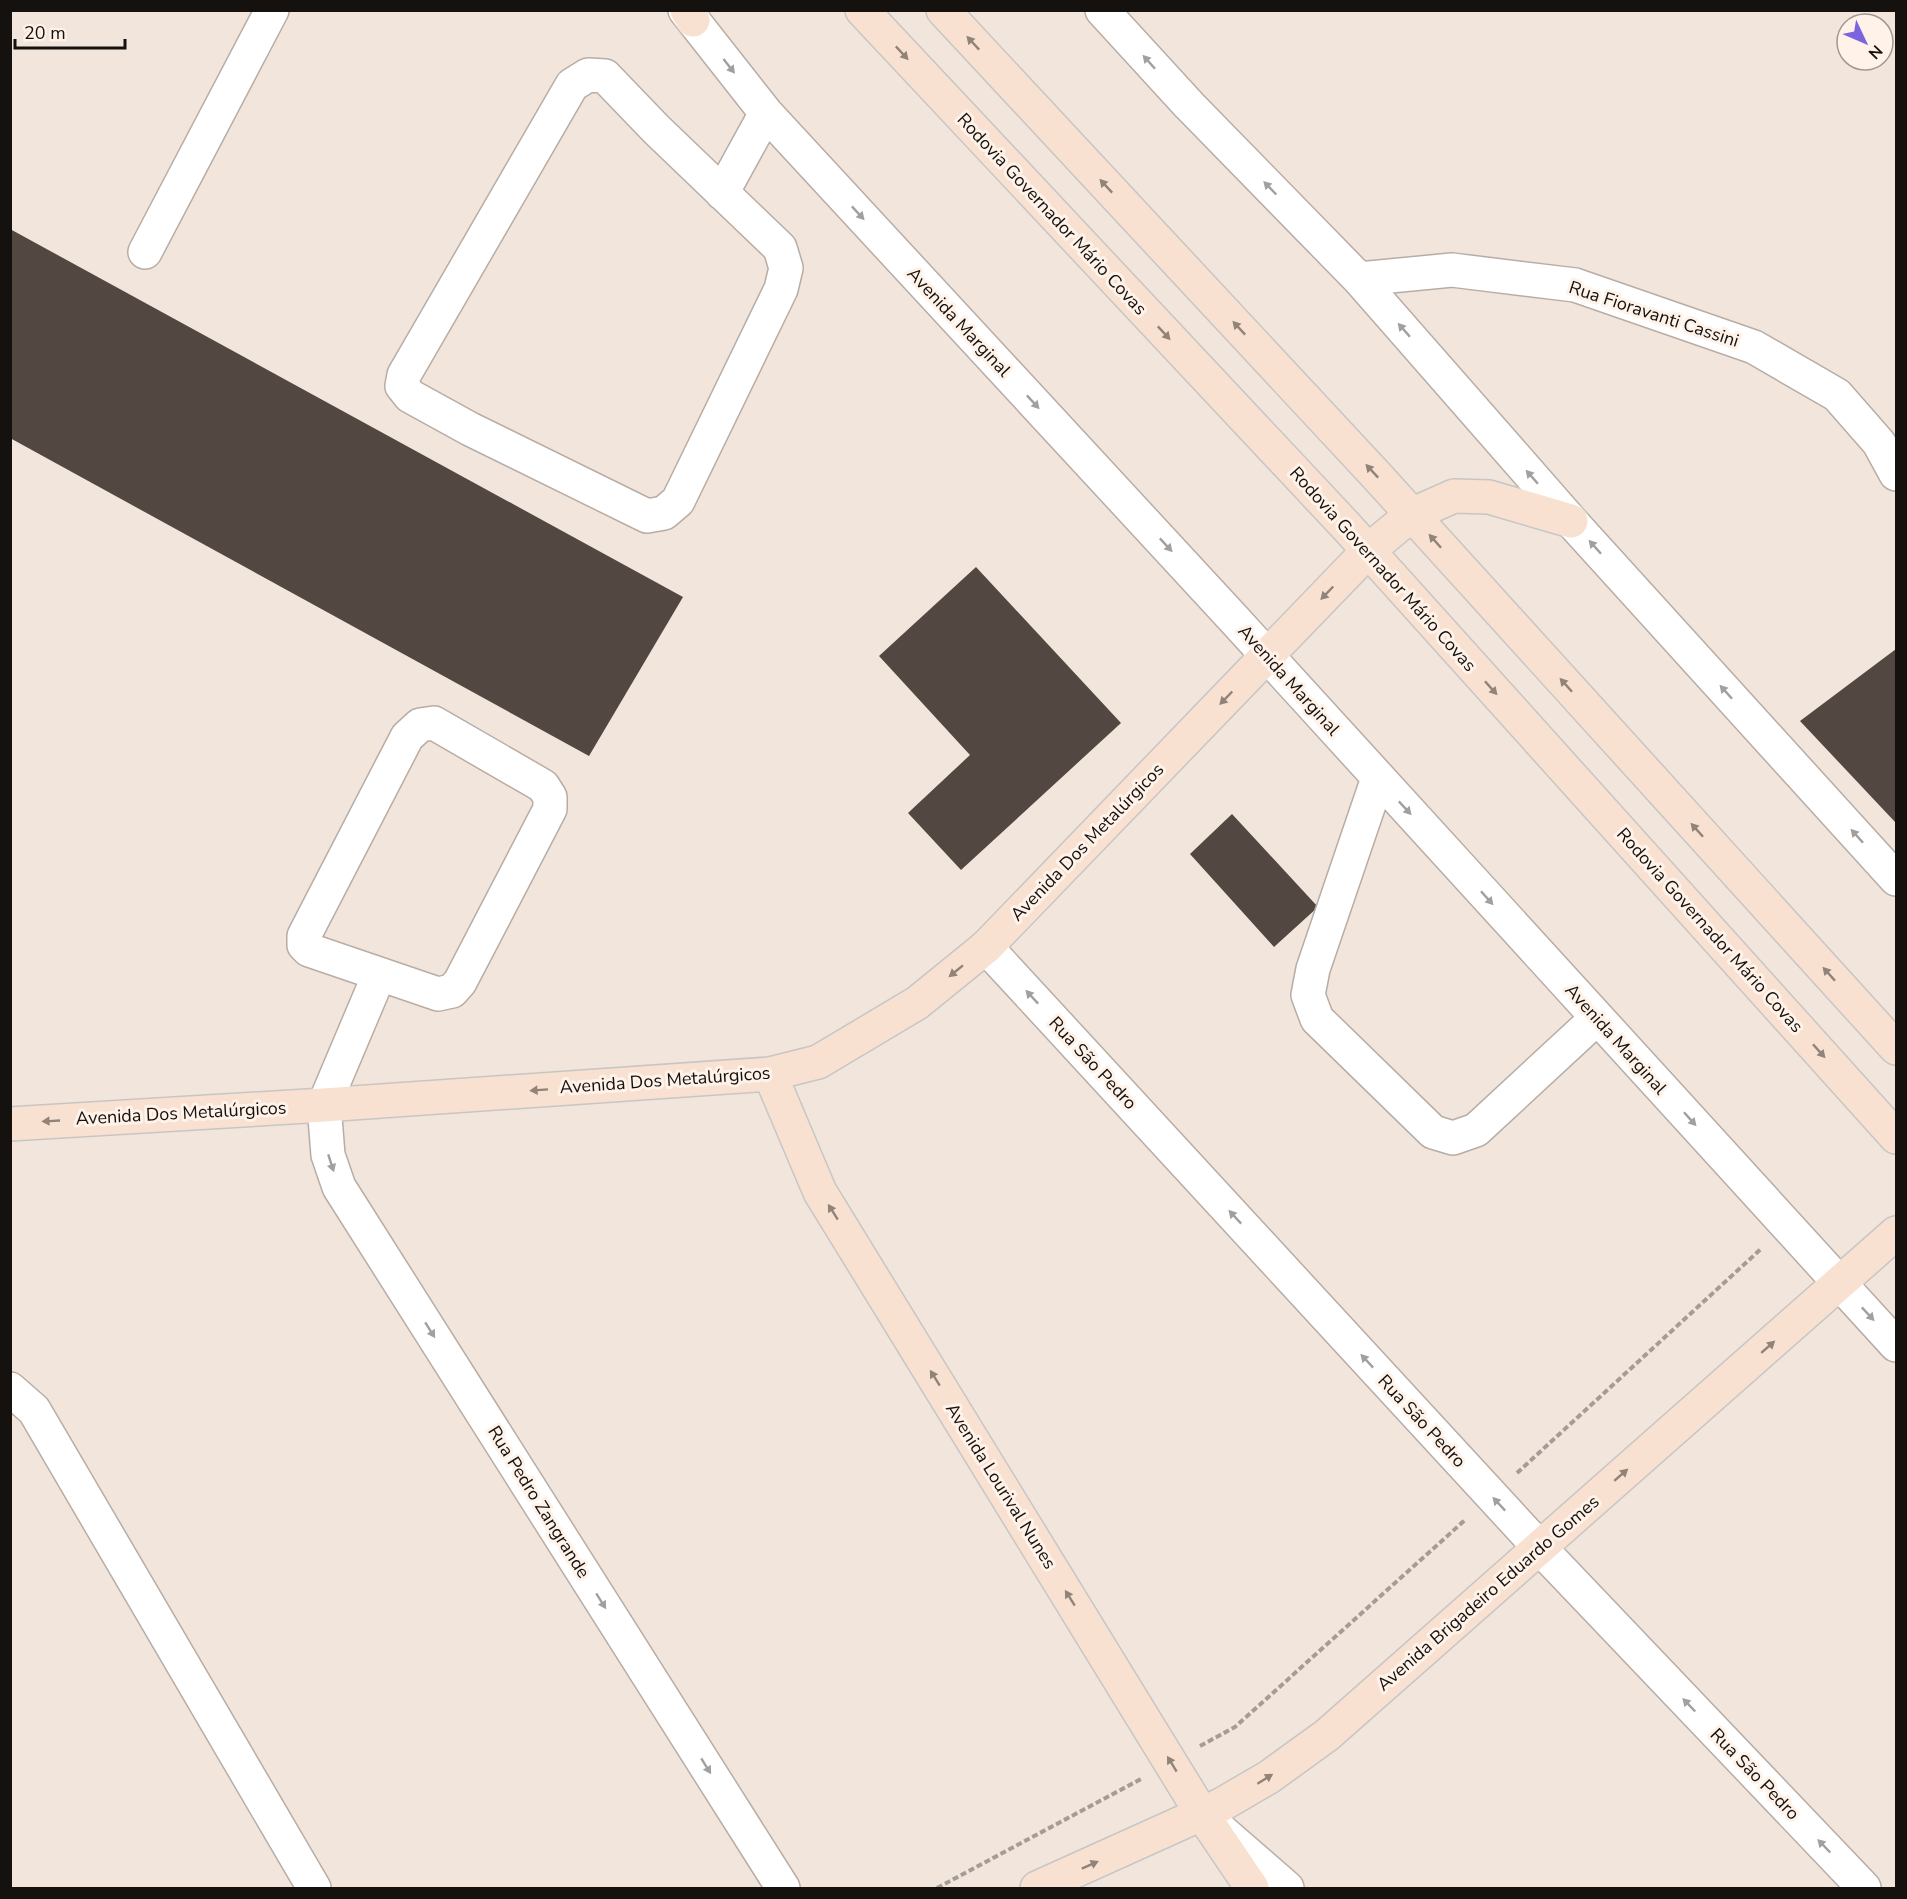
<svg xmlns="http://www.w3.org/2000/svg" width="1907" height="1899" font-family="'Nunito Sans',sans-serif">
	<rect width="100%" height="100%" fill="#f1e5dc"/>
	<path fill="#524841" d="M10 229 683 597 589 756 10 438Z
		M976 567 1121 723 961 870 908 813 970 755 879 656Z
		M1896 649V823L1800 721Z
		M1232 814 1318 907 1274 947 1190 854Z"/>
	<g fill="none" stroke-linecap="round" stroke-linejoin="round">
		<defs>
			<path id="minor" d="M685 10 766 113 1232 617 1896 1345
				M1102 10 1189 105 1359 279 1571 521 1896 879
				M588 75 605 76 656 129 780 248 786 268 781 289 678 501 664 513 647 516 470 429 410 396 402 386 404 375 572 85Z
				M722 193 766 113
				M145 252 272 10
				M1359 279 1452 270 1575 285 1754 347 1837 395 1879 443 1896 474
				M434 723 543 786 550 797V809L460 982 452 991 438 994 309 950 304 945V936L407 737 420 725Z
				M1378 778 1313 969 1308 995 1317 1019 1433 1132 1453 1138 1476 1130 1597 1018
				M986 947 1539 1547 1864 1888
				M379 975 324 1105 328 1155 339 1187 783 1888
				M10 1389 34 1410 314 1888
				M1218 1828 1287 1888"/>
			<path id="major" d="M687 10 693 20
				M862 10 1346 526 1896 1137
				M943 10 1376 475 1896 1048
				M770 1074 820 1192 1202 1814 1252 1888
				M10 1124 324 1105 770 1074 818 1062 917 1003 986 947 1368 551 1411 515 1454 496 1489 497 1571 521
				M1037 1888 1221 1805 1269 1777 1327 1735 1896 1233"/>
		</defs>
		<use href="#minor" stroke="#b8ada5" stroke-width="36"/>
		<use href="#major" stroke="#c7c6c5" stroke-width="36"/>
		<path stroke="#a69c96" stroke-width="4" stroke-dasharray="6 3" stroke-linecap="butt" d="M1517 1473 1762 1248
			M1200 1746 1235 1727 1465 1520
			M937 1888 1141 1779"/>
		<use href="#minor" stroke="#fff" stroke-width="33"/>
		<use href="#major" stroke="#f8e1d0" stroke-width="33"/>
	</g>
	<defs><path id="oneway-solid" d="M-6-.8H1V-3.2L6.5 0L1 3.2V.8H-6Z" transform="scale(1.5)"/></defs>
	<g fill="#928379">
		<use href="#oneway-solid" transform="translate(973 43) rotate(-133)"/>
		<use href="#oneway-solid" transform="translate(902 53) rotate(47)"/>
		<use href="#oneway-solid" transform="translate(1106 186) rotate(-133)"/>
		<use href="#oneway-solid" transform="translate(1239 328) rotate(-133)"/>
		<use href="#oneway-solid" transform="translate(1164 333) rotate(47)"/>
		<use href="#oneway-solid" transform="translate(1372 471) rotate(-133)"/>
		<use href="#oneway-solid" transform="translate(1435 541) rotate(-132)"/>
		<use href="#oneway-solid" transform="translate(1327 593) rotate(134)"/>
		<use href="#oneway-solid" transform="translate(1566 685) rotate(-132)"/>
		<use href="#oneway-solid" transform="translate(1491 688) rotate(48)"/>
		<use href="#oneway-solid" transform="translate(1226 698) rotate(134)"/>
		<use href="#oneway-solid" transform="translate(1697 830) rotate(-132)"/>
		<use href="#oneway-solid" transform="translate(956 971) rotate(141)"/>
		<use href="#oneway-solid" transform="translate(1829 974) rotate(-132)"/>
		<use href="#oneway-solid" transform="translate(1819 1051) rotate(48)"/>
		<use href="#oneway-solid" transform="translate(539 1090) rotate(176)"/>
		<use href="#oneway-solid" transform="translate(51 1121) rotate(177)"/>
		<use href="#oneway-solid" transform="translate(833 1212) rotate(-122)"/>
		<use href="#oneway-solid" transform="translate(1768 1347) rotate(-41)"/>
		<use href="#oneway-solid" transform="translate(935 1378) rotate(-122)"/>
		<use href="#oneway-solid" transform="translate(1621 1475) rotate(-41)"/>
		<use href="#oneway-solid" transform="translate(1070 1598) rotate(-122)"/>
		<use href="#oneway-solid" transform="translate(1172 1764) rotate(-121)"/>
		<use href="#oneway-solid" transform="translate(1265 1779) rotate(-32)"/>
		<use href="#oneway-solid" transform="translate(1090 1865) rotate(-24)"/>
	</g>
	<g fill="#a1a09f">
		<use href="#oneway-solid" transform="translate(1149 62) rotate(-132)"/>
		<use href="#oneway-solid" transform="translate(729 66) rotate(52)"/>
		<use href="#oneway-solid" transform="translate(1270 188) rotate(-134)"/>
		<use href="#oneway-solid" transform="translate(858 213) rotate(47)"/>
		<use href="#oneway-solid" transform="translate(1404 330) rotate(-131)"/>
		<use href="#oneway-solid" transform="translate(1033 402) rotate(47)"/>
		<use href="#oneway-solid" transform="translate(1532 477) rotate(-131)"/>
		<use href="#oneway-solid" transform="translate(1166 545) rotate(47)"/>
		<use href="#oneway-solid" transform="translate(1595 547) rotate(-132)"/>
		<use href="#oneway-solid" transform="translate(1726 692) rotate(-132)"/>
		<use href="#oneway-solid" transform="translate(1405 808) rotate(47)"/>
		<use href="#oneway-solid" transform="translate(1857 836) rotate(-132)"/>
		<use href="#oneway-solid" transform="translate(1487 898) rotate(48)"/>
		<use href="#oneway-solid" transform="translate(1032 997) rotate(-133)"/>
		<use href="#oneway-solid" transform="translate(1690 1119) rotate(48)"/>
		<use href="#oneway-solid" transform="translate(331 1163) rotate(72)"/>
		<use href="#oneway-solid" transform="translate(1235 1217) rotate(-133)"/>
		<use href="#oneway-solid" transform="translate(1868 1314) rotate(47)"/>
		<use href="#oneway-solid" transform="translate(430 1330) rotate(58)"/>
		<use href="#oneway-solid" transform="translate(1367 1361) rotate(-133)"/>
		<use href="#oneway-solid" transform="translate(1499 1504) rotate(-133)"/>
		<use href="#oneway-solid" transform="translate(601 1601) rotate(58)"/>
		<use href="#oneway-solid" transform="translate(1689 1705) rotate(-134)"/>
		<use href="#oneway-solid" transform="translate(706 1766) rotate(58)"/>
		<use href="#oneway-solid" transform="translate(1824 1846) rotate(-134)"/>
	</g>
	<g text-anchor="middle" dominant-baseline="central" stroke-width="6" stroke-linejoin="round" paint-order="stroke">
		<g font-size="18" fill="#15110e" stroke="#fef2e9">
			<text transform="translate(1052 214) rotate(47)">Rodovia Governador Mário Covas</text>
			<text transform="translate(1654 314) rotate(18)">Rua Fioravanti Cassini</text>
			<text transform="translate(959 322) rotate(47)">Avenida Marginal</text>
			<text transform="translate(1383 569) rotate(48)">Rodovia Governador Mário Covas</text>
			<text transform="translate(1289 680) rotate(48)">Avenida Marginal</text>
			<text transform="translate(1087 842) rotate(-46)">Avenida Dos Metalúrgicos</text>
			<text transform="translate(1710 930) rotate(48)">Rodovia Governador Mário Covas</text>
			<text transform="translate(1616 1039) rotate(48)">Avenida Marginal</text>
			<text transform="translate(1093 1063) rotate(47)">Rua São Pedro</text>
			<text transform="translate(665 1080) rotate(-4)">Avenida Dos Metalúrgicos</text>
			<text transform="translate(181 1113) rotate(-3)">Avenida Dos Metalúrgicos</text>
			<text transform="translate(1422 1421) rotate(47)">Rua São Pedro</text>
			<text transform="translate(1001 1486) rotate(58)">Avenida Lourival Nunes</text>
			<text transform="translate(539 1502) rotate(58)">Rua Pedro Zangrande</text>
			<text transform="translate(1488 1593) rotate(-41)">Avenida Brigadeiro Eduardo Gomes</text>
			<text transform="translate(1755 1774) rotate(46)">Rua São Pedro</text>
		</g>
	</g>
	<rect width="1907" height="1899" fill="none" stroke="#15110e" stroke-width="24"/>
	<g transform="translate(1865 42) rotate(134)"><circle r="28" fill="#fef2e9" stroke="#a19891" stroke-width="1.5"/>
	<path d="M0-4.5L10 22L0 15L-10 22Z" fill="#7a64df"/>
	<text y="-9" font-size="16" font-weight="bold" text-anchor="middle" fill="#15110e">N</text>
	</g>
	<path d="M15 39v9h110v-9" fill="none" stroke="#15110e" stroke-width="3"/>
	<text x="24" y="39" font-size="18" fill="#15110e" stroke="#fef2e9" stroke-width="4.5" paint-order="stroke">20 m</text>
</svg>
